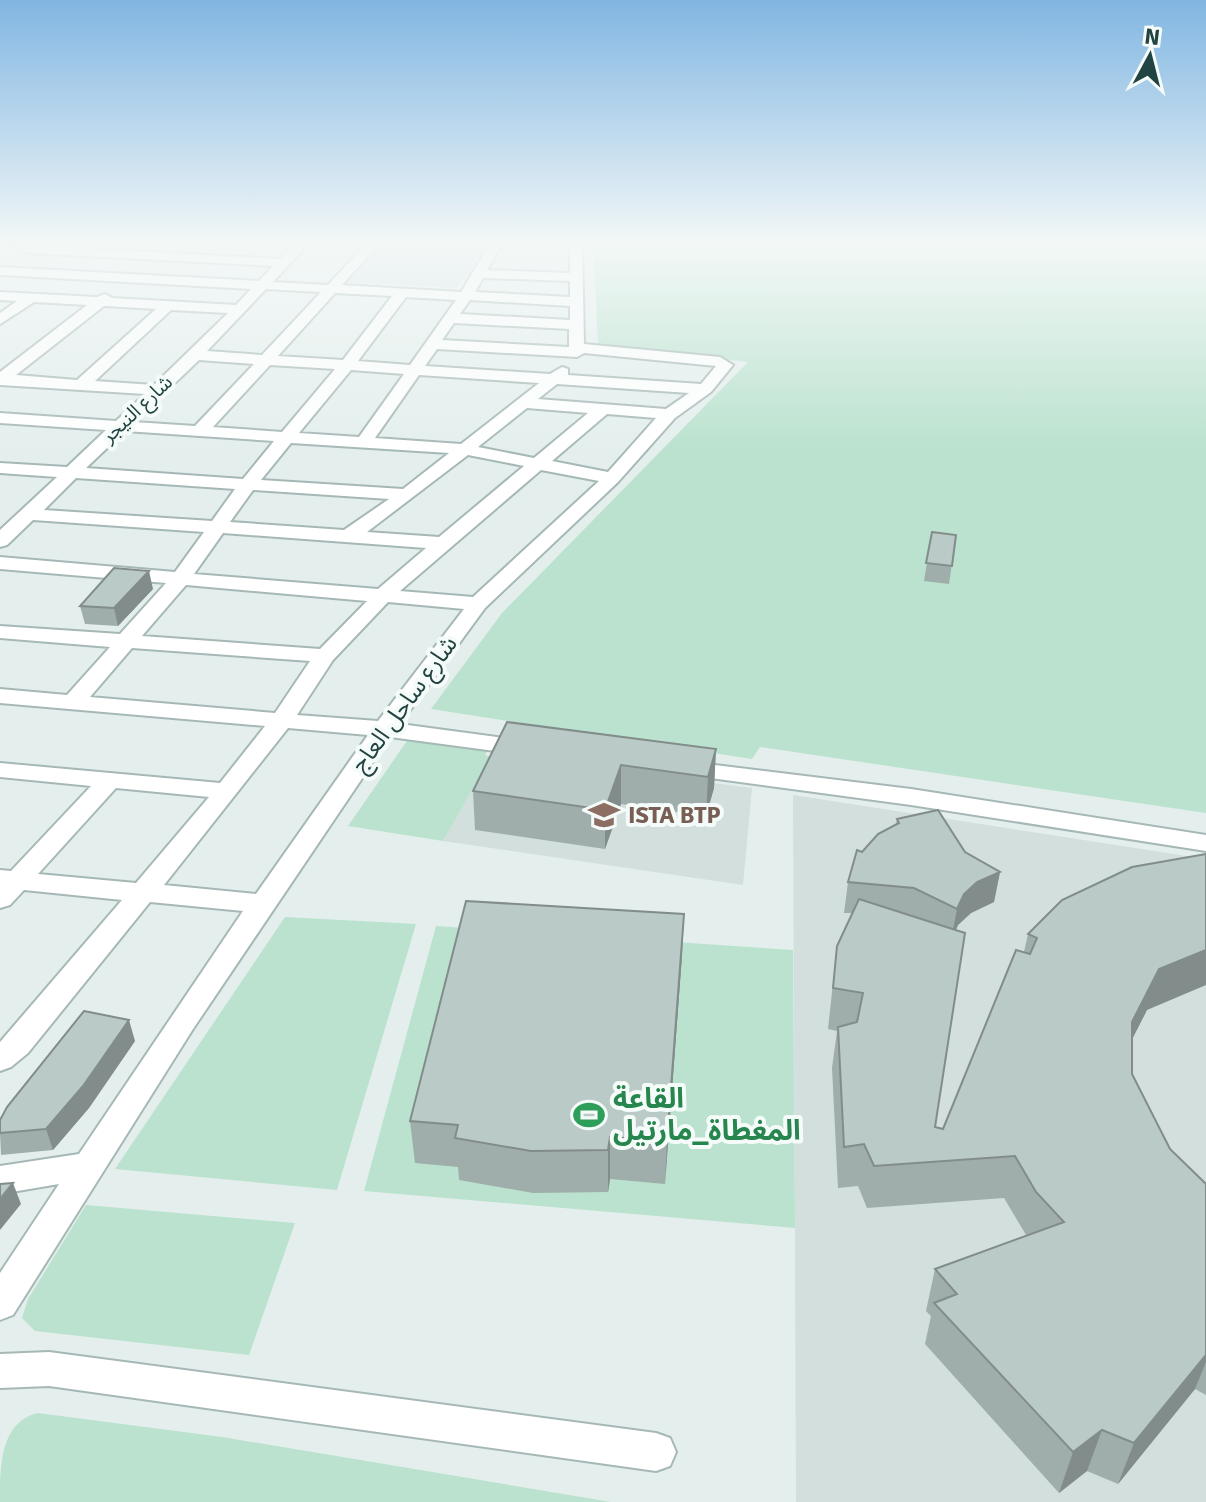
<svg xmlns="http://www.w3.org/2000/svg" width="1206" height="1502" font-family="Signika,'Noto Sans Arabic',sans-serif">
	<rect width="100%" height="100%" fill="#e4efed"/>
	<path fill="#d2dfdd" d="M384 242H490L457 288 348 282Z
		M500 755 752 788 743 885 443 841 491 757Z
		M793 795 1206 859V1502H796Z"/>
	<path fill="#bae2ce" d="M593 242H1206V813L760 747 752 759 431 709 502 613 748 362 598 344Z
		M409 738 488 750 485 755 491 757 443 841 348 826Z
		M285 917 416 924 337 1190 115 1169Z
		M436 926 793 950 795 1228 364 1191Z
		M86 1205 295 1223 249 1355 35 1331 22 1318 28 1299Z
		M38 1413 222 1437 611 1502H0C0 1466 0 1422 38 1413Z"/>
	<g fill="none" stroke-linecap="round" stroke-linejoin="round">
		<defs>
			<path id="minor" d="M297 242H310L273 282 328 285 368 242H381L342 285 461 292 491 242H503L487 270 570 273V242H582L584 344 720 357 733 365 711 392 675 418 618 482 485 608 400 724 526 741 534 743 538 748 534 753 526 755 390 737 193 1029 13 1315 0 1320V1273L59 1184 0 1194V1166L79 1154 243 911 150 902 28 1053 11 1067 0 1071V1042L122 900 24 890 10 905 0 908V870L11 871 91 786 0 777V763L220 783 265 726 0 703V689L67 695 110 647 0 638V626L120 634 166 583 0 569V557L175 572 204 532 33 520 7 545 0 547V530L57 477 0 473V463L67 467 106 430 0 423V413L116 421 145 394 0 385V372L87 305 34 302 0 324V313L17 301 0 300V292L97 297 105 294 112 298 236 305 251 289 0 275V267L259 281 273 266 27 253 21 249 27 245 280 259ZM483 278 570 281V297L475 292ZM266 289 321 292 262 355 207 351ZM335 293 392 296 343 360 278 356ZM406 297 456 300 410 365 358 361ZM470 300 570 306V320L460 314ZM104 306 156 309 77 380 16 375ZM171 310 228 313 154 385 95 381ZM454 323 569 329V347L442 340ZM437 349 577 357 584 353 716 366 701 384 568 375V369L562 367 550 374 425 366ZM199 360 254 364 195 426 134 422ZM270 365 335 369 282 432 213 427ZM351 370 404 374 359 437 299 433ZM419 375 539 383 461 444 375 438ZM557 384 689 393 666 409 538 399ZM527 408 588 413 534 458 478 447ZM607 414 656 418 608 472 552 461ZM125 431 274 441 243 479 86 468ZM291 443 449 453 403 489 261 480ZM468 455 524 466 439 537 367 532ZM541 470 599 481 473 597 400 591ZM76 478 235 489 212 521 44 510ZM253 490 389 499 344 530 230 522ZM223 533 426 548 378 589 194 574ZM186 585 367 601 320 649 142 636ZM388 602 464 609 378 721 297 715 333 660ZM132 648 310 661 275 713 90 697ZM288 728 368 735 256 894 164 885ZM116 788 209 797 136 883 38 874Z
				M682 761 911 789 1206 835V851L911 805 673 773 670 768 673 763Z
				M49 1352 656 1433 670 1438 676 1452 670 1466 656 1471 49 1386 0 1388V1354Z"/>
		</defs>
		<use href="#minor" stroke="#a6b8b6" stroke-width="4"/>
		<use href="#minor" fill="#fff" fill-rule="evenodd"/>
	</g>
	<path fill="#9faeab" d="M0 242H23L12 249H0Z
		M39 242H88L86 244Z
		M932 532 956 535 949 584 924 581Z
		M153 589 118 626 85 624 80 606Z
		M716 749 714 788 706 816 621 804 605 849 475 830 473 791Z
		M897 819 965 852 1000 872 994 902 971 913 958 925 956 930 935 1127 943 1129 1024 952 1028 934 1062 900 1147 1010 1132 1039V1074L1170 1149 1206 1184V1395L1195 1389 1118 1484 1087 1471 1059 1493 925 1344 931 1316 926 1311 935 1269 1026 1235 1004 1198 867 1208 858 1186 838 1188 832 1068 837 1031 828 1029 837 946 852 913H844L848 882 862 852 896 824Z
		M682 955 665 1184 610 1179 608 1192 533 1193 459 1180 458 1167 415 1163 410 1121Z
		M135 1041 89 1108 53 1150 1 1155 0 1133Z"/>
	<path fill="#828d8b" d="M11 242H23L12 249Z
		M149 571 153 589 118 626 114 608Z
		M716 749 714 788 706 816 708 777Z
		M621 765V804L605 849V810Z
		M1000 872 994 902 971 913 958 925 951 940 957 909 964 894 977 882Z
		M684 914 682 955 665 1184 667 1141Z
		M1206 950V985L1147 1010 1120 1063 1132 1022 1159 969Z
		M129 1020 135 1041 89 1108 53 1150 46 1129Z
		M610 1137V1179L608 1192V1150Z
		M13 1183 21 1204 0 1230V1199Z
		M1206 1355V1362L1195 1389 1118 1484 1134 1443Z
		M1102 1430 1087 1471 1059 1493 1073 1452Z"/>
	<path fill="#b9cac7" stroke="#828d8b" stroke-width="2" d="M932 532 956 535 952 566 926 563Z
		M114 568 149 571 114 608 80 606Z
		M507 722 716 749 708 777 621 765 605 810 473 791Z
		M938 810 965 852 1000 872 977 882 964 894 957 909 914 888 848 882 857 850 862 852 878 834 899 823 897 819Z
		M1206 854V950L1159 969 1132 1022V1074L1170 1149 1206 1184V1355L1134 1443 1102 1430 1073 1452 934 1303 957 1294 935 1269 1064 1222 1036 1192 1015 1156 874 1166 864 1144 844 1147 838 1027 857 1022 863 993 833 988 837 946 859 899 965 933 935 1127 943 1129 1016 950 1030 954 1037 938 1028 934 1062 900 1132 867Z
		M466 901 684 914 667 1141 610 1137 608 1150 531 1151 455 1138 458 1125 410 1121Z
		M84 1011 129 1020 83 1086 46 1129 0 1133V1120L7 1107Z
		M13 1183 0 1199V1184Z"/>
	<linearGradient id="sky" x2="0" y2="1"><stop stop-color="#81b6e2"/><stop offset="0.54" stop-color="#f3f8f7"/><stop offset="1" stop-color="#f3f8f7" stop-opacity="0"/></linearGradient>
	<rect width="1206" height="452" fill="url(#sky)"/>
	<defs>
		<symbol id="university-bare" viewBox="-9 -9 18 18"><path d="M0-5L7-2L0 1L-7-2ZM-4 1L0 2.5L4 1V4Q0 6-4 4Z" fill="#8d6e63" stroke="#f5fbf9" stroke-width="2.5" paint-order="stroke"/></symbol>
		<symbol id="stadium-bare" viewBox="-9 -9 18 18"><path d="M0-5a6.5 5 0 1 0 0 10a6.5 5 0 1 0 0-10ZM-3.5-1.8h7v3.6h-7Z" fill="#2e9e5b" stroke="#f5fbf9" stroke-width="2.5" paint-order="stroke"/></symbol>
	</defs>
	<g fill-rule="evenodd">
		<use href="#university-bare" x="582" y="793" width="44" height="44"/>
		<use href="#stadium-bare" x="567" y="1093" width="44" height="44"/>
	</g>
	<g text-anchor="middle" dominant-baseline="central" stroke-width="8" stroke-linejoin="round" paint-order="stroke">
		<g font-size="20" fill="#214342" stroke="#f5fbf9">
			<text transform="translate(137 409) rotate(-43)">شارع النيجر</text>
		</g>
		<g font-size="24" fill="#214342" stroke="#f5fbf9">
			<text transform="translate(404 704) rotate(-54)">شارع ساحل العاج</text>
		</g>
		<g font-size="24" font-weight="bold" fill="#785e54" stroke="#f5fbf9" text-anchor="start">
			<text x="628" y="815">ISTA BTP</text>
		</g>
		<g font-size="28" font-weight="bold" fill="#27864d" stroke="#f5fbf9" text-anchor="start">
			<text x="613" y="1099">القاعة<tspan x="613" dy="32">المغطاة_مارتيل</tspan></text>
		</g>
	</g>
	<g transform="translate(1150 56) rotate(7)" stroke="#f5fbf9" stroke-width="6" paint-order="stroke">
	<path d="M0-6L14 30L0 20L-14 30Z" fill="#214342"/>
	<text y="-12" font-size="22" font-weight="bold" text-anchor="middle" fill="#214342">N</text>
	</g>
</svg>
